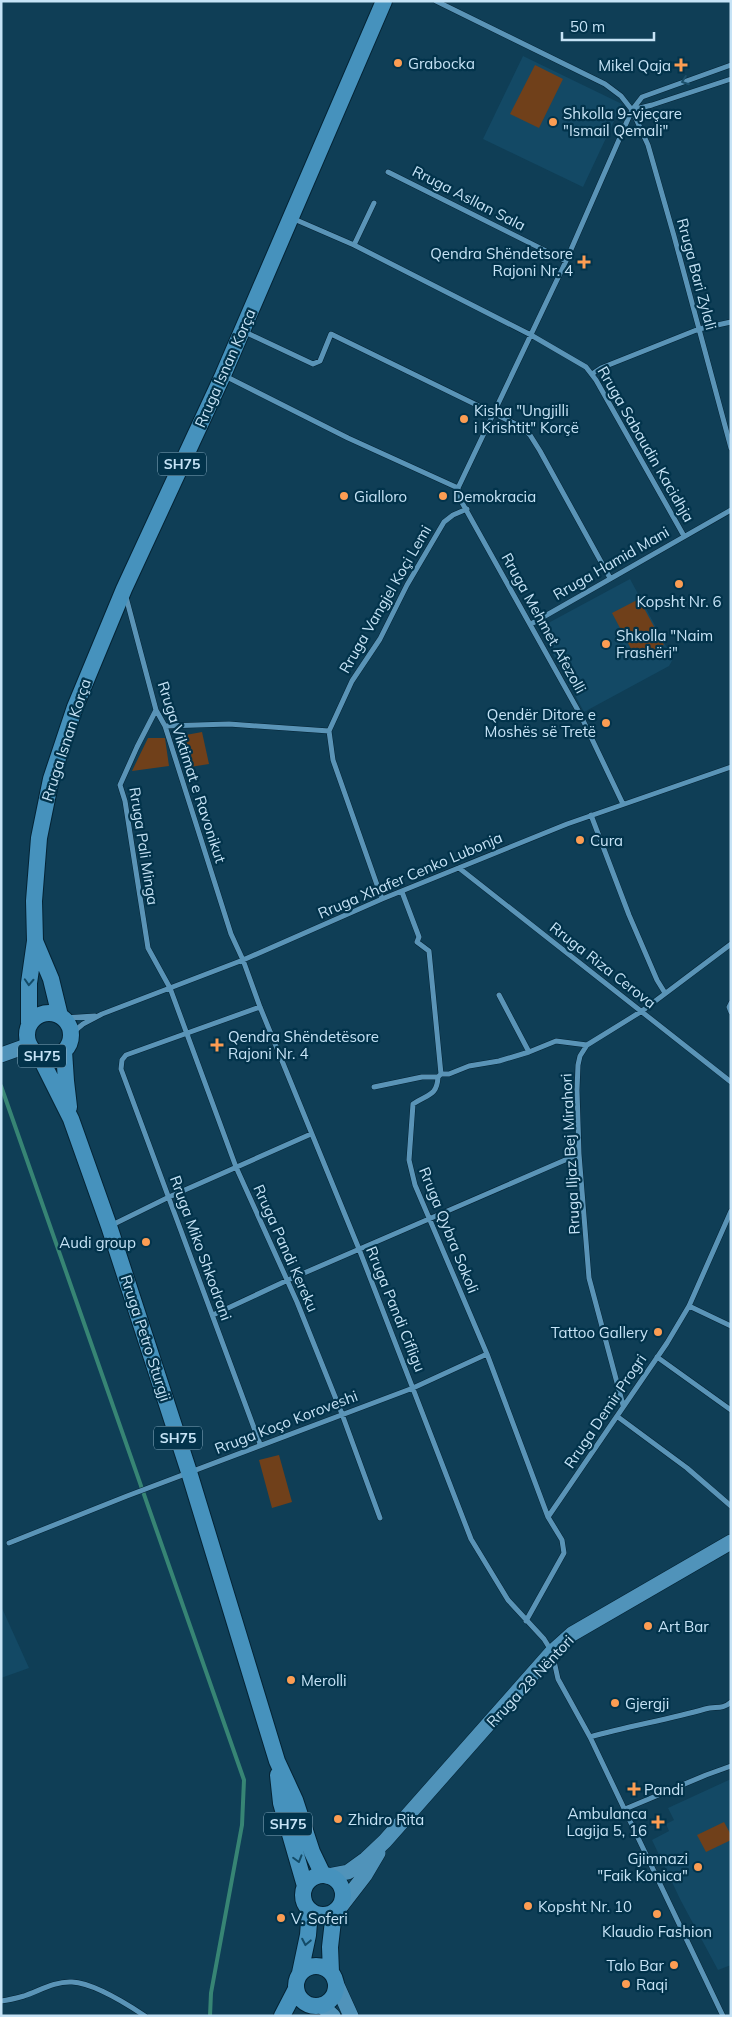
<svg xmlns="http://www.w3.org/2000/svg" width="732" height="2017" font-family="Mulish,sans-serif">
	<rect width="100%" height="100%" fill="#0f3e56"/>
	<path fill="#134965" d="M523 56 622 104 583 187 483 139Z
		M630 579 673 659 669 666 584 712 539 628Z
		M1 1606 29 1668 1 1678Z
		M731 1779V1965L718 1970 680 1899 652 1840 669 1831 666 1824 674 1820 668 1808Z"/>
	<path fill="#70401a" d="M535 65 563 79 539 128 510 114Z
		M639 599 664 645 637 660 612 613Z
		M202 732 209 764 184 768 175 737Z
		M148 738H165L169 766 132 771Z
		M279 1455 292 1502 272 1508 259 1460Z
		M724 1822 731 1835V1840L706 1852 697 1835Z"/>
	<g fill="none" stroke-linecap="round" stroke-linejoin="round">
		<path stroke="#378574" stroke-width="4" d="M1 1086 244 1780 242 1825 211 1993 210 2016"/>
		<defs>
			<path id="street" d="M436 1 605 84 621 96 632 110 648 145 674 236 731 448
				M632 110 652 105 731 79
				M388 172 566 261
				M294 219 354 245 531 335 586 367 596 380 684 536
				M354 245 374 203
				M245 332 313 364 320 361 331 334 522 427 530 435 540 451 610 578
				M592 374 601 368 699 329 731 322
				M225 376 348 438 458 488
				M126 597 156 710 165 726 231 934 243 960 260 1007 359 1249 471 1539 508 1600 544 1639 552 1652 558 1679 590 1737 723 2016
				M531 624 731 510
				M156 710 137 747 120 785 125 801 148 948 170 988 236 1167 297 1302 342 1414 380 1518
				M165 726 229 724 329 731
				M329 731 352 681 380 639 407 585 444 522 453 515 467 509
				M329 731 333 760 382 899
				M623 804 580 714 460 499 458 488 566 261 632 110 642 97 731 65
				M591 815 629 915 657 980 665 993
				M459 868 731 1082
				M402 892 419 937 417 942 429 951 441 1074
				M499 995 529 1052
				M731 1003 729 1007 731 1012
				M260 1007 126 1055 122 1060 121 1069 260 1444
				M63 1018 95 1016
				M71 1034 83 1024 102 1014 243 960 382 899 567 824 731 767
				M374 1087 422 1077H438
				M112 1225 169 1197 311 1134
				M689 1306 731 1326
				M213 1315 288 1280 579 1154
				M657 1357 731 1410
				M623 1405 589 1278 579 1154 577 1090 578 1065 580 1056 587 1045 642 1011 731 944
				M618 1417 687 1468 731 1506
				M548 1517 487 1354 415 1185 409 1160 413 1104C428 1094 437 1096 438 1077L441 1074H449L469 1066 499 1061 529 1052 556 1041 587 1045
				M9 1543 127 1496 413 1388 487 1354
				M526 1621 564 1553 562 1540 548 1517 667 1343 689 1306 731 1211
				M590 1737C628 1726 667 1720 705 1709 716 1706 722 1710 731 1702
				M625 1809 706 1775 731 1766
				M1 2001C9 2000 17 1998 24 1996 39 1991 55 1981 72 1982 93 1983 127 2004 145 2016"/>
			<path id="secondary" d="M1 1055 29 1045
				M327 1876 348 1872 366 1859 385 1841 552 1652 572 1634 731 1542
				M338 1910 365 1875 378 1853
				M336 1983 351 2016
				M321 2005 333 2016"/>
			<path id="primary" d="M35 941 51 979 60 1016
				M27 1035a22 22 0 1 1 44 0a22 22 0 1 1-44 0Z
				M29 1023V983L35 941 34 901 39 838 51 779 75 707 124 589 223 375 384 1
				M64 1051 66 1081 69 1107
				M39 1055 71 1119 109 1226 189 1472 277 1761 295 1800 312 1852 323 1875
				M278 1775 281 1803 305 1886
				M303 1895a20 20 0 1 1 40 0a20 20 0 1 1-40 0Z
				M296 1986a20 20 0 1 1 40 0a20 20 0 1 1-40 0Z
				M331 1972 330 1947 334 1912
				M300 1973 308 1935 310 1910
				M282 2016 296 1989"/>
		</defs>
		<use href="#street" stroke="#042334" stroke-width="6"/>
		<use href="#secondary" stroke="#042334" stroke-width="16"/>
		<use href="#primary" stroke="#042334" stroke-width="18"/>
		<use href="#street" stroke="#5a94b7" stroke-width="5"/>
		<use href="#secondary" stroke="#5093ba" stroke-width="15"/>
		<use href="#primary" stroke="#4692bd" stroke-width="16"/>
	</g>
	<defs><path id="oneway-chevron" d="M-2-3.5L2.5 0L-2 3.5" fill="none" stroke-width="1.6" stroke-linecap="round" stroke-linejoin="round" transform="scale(1.25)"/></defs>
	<use stroke="#1c506b" href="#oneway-chevron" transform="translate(685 81) rotate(160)"/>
	<g stroke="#134b68">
		<use href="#oneway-chevron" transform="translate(29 982) rotate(93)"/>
		<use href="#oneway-chevron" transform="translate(298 1859) rotate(74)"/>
		<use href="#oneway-chevron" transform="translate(306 1942) rotate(101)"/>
	</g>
	<g fill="#fc9d53" stroke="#02334b" stroke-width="2">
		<circle cx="398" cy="63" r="5"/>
		<path d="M678.5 57.5h5v5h5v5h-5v5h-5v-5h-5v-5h5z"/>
		<circle cx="553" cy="122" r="5"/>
		<path d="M581.5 254.5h5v5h5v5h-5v5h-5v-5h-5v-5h5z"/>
		<circle cx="464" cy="419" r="5"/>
		<circle cx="344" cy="496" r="5"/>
		<circle cx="443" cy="496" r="5"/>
		<circle cx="679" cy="584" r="5"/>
		<circle cx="606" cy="644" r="5"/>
		<circle cx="606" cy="723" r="5"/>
		<circle cx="580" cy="840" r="5"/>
		<path d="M214.5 1037.5h5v5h5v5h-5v5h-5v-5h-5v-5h5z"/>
		<circle cx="146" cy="1242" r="5"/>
		<circle cx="658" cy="1332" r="5"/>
		<circle cx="648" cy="1626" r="5"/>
		<circle cx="291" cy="1680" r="5"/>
		<circle cx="615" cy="1703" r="5"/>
		<path d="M631.5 1781.5h5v5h5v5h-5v5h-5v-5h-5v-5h5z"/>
		<circle cx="338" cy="1819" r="5"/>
		<path d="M655.5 1814.5h5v5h5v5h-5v5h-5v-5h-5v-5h5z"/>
		<circle cx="698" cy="1867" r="5"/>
		<circle cx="528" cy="1906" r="5"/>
		<circle cx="657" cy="1914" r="5"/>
		<circle cx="281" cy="1918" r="5"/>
		<circle cx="674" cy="1965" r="5"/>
		<circle cx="626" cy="1984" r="5"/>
	</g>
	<g text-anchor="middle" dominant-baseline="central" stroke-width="4.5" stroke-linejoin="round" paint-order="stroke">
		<g fill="#02334b" stroke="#8baec3" stroke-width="1">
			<rect x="158" y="452.5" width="48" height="23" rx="4"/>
			<rect x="18" y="1044.5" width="48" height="23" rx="4"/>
			<rect x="154" y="1426.5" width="48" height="23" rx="4"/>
			<rect x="264" y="1812.5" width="48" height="23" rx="4"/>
		</g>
		<g font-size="14" font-weight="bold" fill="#c6e3f6">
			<text x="182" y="464">SH75</text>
			<text x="42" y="1056">SH75</text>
			<text x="178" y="1438">SH75</text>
			<text x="288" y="1824">SH75</text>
		</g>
		<g font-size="15" fill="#c6e3f6" stroke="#02334b" text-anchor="start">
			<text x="408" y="63">Grabocka</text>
			<text x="671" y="65" text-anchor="end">Mikel Qaja</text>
			<text x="563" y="113">Shkolla 9-vjeçare<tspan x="563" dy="17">"Ismail Qemali"</tspan></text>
			<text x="573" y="253" text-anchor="end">Qendra Shëndetsore<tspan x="573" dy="17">Rajoni Nr. 4</tspan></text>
			<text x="474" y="410">Kisha "Ungjilli<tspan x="474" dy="17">i Krishtit" Korçë</tspan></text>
			<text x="354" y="496">Gialloro</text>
			<text x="453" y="496">Demokracia</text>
			<text x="679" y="601" text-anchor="middle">Kopsht Nr. 6</text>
			<text x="616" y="635">Shkolla "Naim<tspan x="616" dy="17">Frashëri"</tspan></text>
			<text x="596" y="714" text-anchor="end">Qendër Ditore e<tspan x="596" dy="17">Moshës së Tretë</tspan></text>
			<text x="590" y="840">Cura</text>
			<text x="228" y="1036">Qendra Shëndetësore<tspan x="228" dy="17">Rajoni Nr. 4</tspan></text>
			<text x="136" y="1242" text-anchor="end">Audi group</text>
			<text x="648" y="1332" text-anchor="end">Tattoo Gallery</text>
			<text x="658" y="1626">Art Bar</text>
			<text x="301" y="1680">Merolli</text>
			<text x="625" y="1703">Gjergji</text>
			<text x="644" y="1789">Pandi</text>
			<text x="647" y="1813" text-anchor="end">Ambulanca<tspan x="647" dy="17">Lagija 5, 16</tspan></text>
			<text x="348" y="1819">Zhidro Rita</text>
			<text x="688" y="1858" text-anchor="end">Gjimnazi<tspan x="688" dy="17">"Faik Konica"</tspan></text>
			<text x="538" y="1906">Kopsht Nr. 10</text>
			<text x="291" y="1918">V. Soferi</text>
			<text x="657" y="1931" text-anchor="middle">Klaudio Fashion</text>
			<text x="664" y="1965" text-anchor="end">Talo Bar</text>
			<text x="636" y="1984">Raqi</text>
		</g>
		<g font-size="15" fill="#c6e3f6" stroke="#02334b">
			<text transform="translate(469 198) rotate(27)">Rruga Asllan Sala</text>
			<text transform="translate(697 274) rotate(75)">Rruga Bari Zylali</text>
			<text transform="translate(225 368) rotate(-66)">Rruga Isnan Korça</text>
			<text transform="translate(646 444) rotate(60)">Rruga Sabaudin Kacidhja</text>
			<text transform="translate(611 563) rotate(-30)">Rruga Hamid Mani</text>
			<text transform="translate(385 599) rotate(-60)">Rruga Vangjel Koçi Lemi</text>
			<text transform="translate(544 623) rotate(61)">Rruga Mehmet Afezolli</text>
			<text transform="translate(66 740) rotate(-72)">Rruga Isnan Korça</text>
			<text transform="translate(192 772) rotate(72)">Rruga Viktimat e Ravonikut</text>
			<text transform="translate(144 846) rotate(81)">Rruga Pali Minga</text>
			<text transform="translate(410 875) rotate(-23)">Rruga Xhafer Cenko Lubonja</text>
			<text transform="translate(603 965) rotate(38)">Rruga Riza Cerova</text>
			<text transform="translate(570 1154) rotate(-93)">Rruga Iljaz Bej Mirahori</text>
			<text transform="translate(449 1230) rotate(68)">Rruga Qybra Sokoli</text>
			<text transform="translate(201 1248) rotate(70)">Rruga Miko Shkodrani</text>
			<text transform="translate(286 1248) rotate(66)">Rruga Pandi Kereku</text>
			<text transform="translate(396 1309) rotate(68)">Rruga Pandi Cifligu</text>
			<text transform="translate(146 1338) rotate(72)">Rruga Petro Sturgji</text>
			<text transform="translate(605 1411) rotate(-56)">Rruga Demir Progri</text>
			<text transform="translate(286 1422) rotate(-21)">Rruga Koço Koroveshi</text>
			<text transform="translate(530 1681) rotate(-47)">Rruga 28 Nëntori</text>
		</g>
	</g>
	<rect width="732" height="2017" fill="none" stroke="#c6e3f6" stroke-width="5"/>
	<path d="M562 32v8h92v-8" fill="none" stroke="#c6e3f6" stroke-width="2.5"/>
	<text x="570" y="32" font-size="15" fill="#c6e3f6" stroke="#02334b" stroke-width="4" paint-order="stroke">50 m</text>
</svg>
